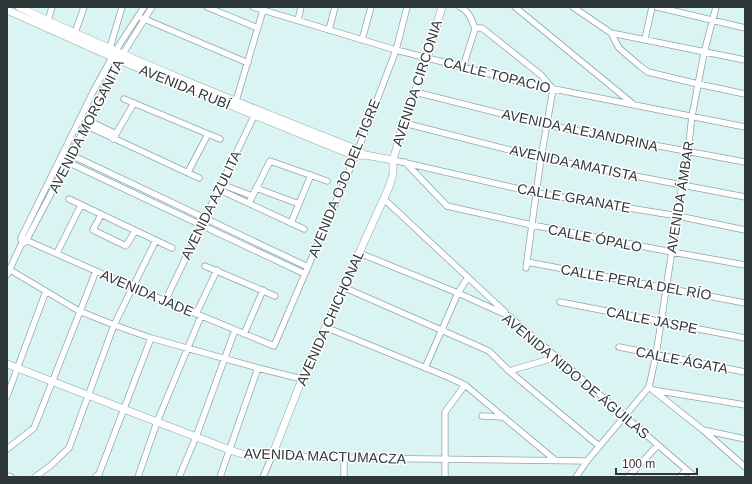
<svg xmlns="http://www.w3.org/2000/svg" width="752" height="484" font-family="Arial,sans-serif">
	<rect width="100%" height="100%" fill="#daf3f3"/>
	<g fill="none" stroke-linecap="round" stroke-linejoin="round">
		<defs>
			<path id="minor" d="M207 7 258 28
				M253 7 396 50 529 84 745 127
				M460 7C469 11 472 20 475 29
				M515 7 633 104
				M573 7 611 33 619 48 640 66 648 72 698 84 745 94
				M657 7 745 28
				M142 18 248 63
				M298 20 301 7
				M47 24 52 7
				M475 29 478 28H482L541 75 553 89 541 158 526 268
				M329 30 335 7
				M75 33 84 7
				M611 33 745 60
				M645 39 652 7
				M362 40 371 7
				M109 51 122 7
				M463 67 475 29
				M415 92 546 125 745 162
				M124 99 220 139
				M236 101 264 7
				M85 119 116 134
				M404 123 541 158 745 197
				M83 124 199 178
				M113 139 134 103
				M65 152 308 267
				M61 159 305 274
				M393 160 537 193 678 216 745 230
				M405 162 447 206 532 225 672 252 745 265
				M188 172 208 134
				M221 184 252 196
				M256 188 299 204
				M218 189 304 229
				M69 199 172 248
				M384 199 505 312
				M249 203 270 161 327 181
				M101 215 93 230 126 246 135 231
				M291 223 311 175
				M21 238 132 287 274 346 358 150 396 50 407 7
				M21 240V238L94 90 116 50 144 7
				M57 253 81 205
				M359 253 458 293 509 316 695 477
				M527 262 745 303
				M205 266 275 296
				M7 268 79 311 114 325 151 338 258 368 302 379
				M7 275 21 245 26 241 67 163 119 60 152 7
				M343 287 489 351 509 371 599 446
				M165 301 256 112
				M560 302 745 338
				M196 314 217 270
				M325 327 448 377 465 385 555 460
				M244 334 263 290
				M619 347 745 372
				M425 368 458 293 468 277
				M509 371 557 357
				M649 387 703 430 745 467
				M653 390 745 405
				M7 396 46 291
				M482 416 503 417
				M703 430 745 439
				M7 449 34 428 96 271
				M7 476 11 477
				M35 477 50 466 69 448 114 325 156 240
				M95 477 99 474 151 338
				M138 477 157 422 201 316
				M179 477 196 437 235 330
				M220 477 258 368
				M263 477 272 456 344 458 587 461
				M344 477V458
				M445 477V412L465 385
				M576 477 587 461 649 387 656 355 682 185 688 151 692 116 704 53 716 7
				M628 477 657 446
				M680 477 686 470"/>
			<path id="tertiary" d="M19 7C130 60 244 105 358 150L365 155
				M7 10 119 60 355 156 365 155 393 160
				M7 364 230 450 242 454 272 456 302 379 389 187 393 174V160L404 123 427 58 442 7"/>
		</defs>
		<use href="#minor" stroke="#90a7a7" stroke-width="7"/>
		<use href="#tertiary" stroke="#90a7a7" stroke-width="8"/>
		<use href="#minor" stroke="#fff" stroke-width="5.5"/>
		<use href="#tertiary" stroke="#fff" stroke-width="7"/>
	</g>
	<g text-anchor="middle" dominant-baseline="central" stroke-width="3" stroke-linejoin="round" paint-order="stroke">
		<g font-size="14" fill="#2f3838" stroke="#fff">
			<text transform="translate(497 75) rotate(14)">CALLE TOPACIO</text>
			<text transform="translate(417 83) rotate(-72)">AVENIDA CIRCONIA</text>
			<text transform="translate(185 87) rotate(22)">AVENIDA RUBÍ</text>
			<text transform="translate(86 126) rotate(-63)">AVENIDA MORGANITA</text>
			<text transform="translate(580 130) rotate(12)">AVENIDA ALEJANDRINA</text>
			<text transform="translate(574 163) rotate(12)">AVENIDA AMATISTA</text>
			<text transform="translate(344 178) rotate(-68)">AVENIDA OJO DEL TIGRE</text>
			<text transform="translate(680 197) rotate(-81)">AVENIDA ÁMBAR</text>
			<text transform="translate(574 198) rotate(10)">CALLE GRANATE</text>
			<text transform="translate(211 205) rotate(-64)">AVENIDA AZULITA</text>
			<text transform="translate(595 238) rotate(11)">CALLE ÓPALO</text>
			<text transform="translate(636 282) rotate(10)">CALLE PERLA DEL RÍO</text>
			<text transform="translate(147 293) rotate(23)">AVENIDA JADE</text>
			<text transform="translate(330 318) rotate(-66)">AVENIDA CHICHONAL</text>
			<text transform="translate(652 320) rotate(11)">CALLE JASPE</text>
			<text transform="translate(682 360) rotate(11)">CALLE ÁGATA</text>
			<text transform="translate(576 376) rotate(40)">AVENIDA NIDO DE ÁGUILAS</text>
			<text transform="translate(325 456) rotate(2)">AVENIDA MACTUMACZA</text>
		</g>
	</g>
	<rect width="752" height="484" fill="none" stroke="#2f3838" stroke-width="16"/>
	<path d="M616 468v6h81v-6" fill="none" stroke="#2f3838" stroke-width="2"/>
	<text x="622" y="468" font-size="12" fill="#2f3838" stroke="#ffffff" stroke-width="3" paint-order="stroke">100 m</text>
</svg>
